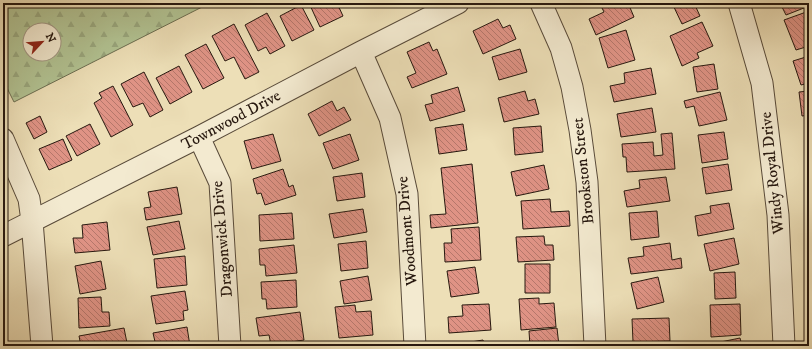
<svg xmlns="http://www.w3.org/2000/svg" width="812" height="349" font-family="'IM FELL DW Pica',serif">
	<defs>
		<pattern id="forest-firs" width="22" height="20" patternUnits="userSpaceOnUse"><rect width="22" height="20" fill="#b2c393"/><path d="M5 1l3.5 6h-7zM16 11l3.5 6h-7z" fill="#99a77e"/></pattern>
		<pattern id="building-back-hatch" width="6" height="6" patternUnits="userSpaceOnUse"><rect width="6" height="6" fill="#df9385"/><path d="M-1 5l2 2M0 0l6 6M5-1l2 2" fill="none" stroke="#b5776b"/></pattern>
	</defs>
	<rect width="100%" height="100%" fill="#eddfb7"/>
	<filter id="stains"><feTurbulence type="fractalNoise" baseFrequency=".005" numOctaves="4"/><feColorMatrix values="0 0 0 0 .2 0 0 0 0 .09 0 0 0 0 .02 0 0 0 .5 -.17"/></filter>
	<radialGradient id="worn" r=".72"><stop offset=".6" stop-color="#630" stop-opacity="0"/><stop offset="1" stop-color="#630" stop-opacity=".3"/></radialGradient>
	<path fill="url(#forest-firs)" stroke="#6c6e51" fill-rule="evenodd" d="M3 3H210L14 102 3 80ZM30 30H54V54H30Z"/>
	<path fill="url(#building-back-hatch)" stroke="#27180f" d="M309 3H337L343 16 320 27Z
		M359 3H369L361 7Z
		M603 3H628L634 17 596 35 589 19 604 12 600 4Z
		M672 3H694L700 16 682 24Z
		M780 3H809V6L786 15Z
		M301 5 314 30 292 41 280 16Z
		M809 11V46L796 50 784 20Z
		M267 13 285 46 270 54 266 47 258 51 245 25Z
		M498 19 503 28 510 25 516 39 483 54 473 31Z
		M702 22 713 46 697 53 699 58 682 66 670 36Z
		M234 24 259 72 245 79 234 57 225 61 212 36Z
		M626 30 635 60 608 68 599 38Z
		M429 42 433 51 437 49 447 74 412 88 407 77 416 73 407 52Z
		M206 44 224 78 203 89 185 55Z
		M520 49 527 72 499 80 492 57Z
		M809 56V83L801 85 793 61Z
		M714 64 718 89 697 92 693 67Z
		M179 66 192 92 170 104 156 78Z
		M651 68 656 94 614 102 610 86 625 83 624 73Z
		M144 72 163 110 150 117 143 103 133 107 121 84Z
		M113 86 133 125 111 137 94 103 102 98 99 93Z
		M458 87 465 111 430 121 425 105 433 103 431 95Z
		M525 91 528 101 535 99 539 114 504 122 498 98Z
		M809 91V115L802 116 799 92Z
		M720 92 727 120 699 126 694 106 686 108 684 101Z
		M332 101 337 111 344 107 351 120 319 136 308 114Z
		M652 108 656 132 621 137 617 114Z
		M40 116 47 132 34 139 26 123Z
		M90 124 100 144 77 156 66 136Z
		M463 124 467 150 439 154 435 128Z
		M541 126 543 152 515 155 513 128Z
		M806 127H809V153H808Z
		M724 132 728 159 702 163 698 135Z
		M672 133 675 169 627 172 626 157H623L622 144 653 142 654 156 663 155 661 134Z
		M273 134 281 161 252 169 244 141Z
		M350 134 359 160 333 169 323 143Z
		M63 139 72 160 49 170 39 149Z
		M472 164 478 223 431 228 430 215 446 214 441 168Z
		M728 164 732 190 706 194 702 168Z
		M544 165 549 189 516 196 511 172Z
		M283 169 289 187 293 185 296 195 265 205 261 193 257 194 253 179Z
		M807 172H809V188H808Z
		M362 173 365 197 337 201 333 177Z
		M666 177 670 201 627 207 624 191 640 188 639 180Z
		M177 187 182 214 146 220 144 208 151 207 148 192Z
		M550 199 551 212 569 211 570 226 523 229 521 201Z
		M729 203 734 229 698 236 695 216 711 213 710 206Z
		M363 209 367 232 334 238 329 214Z
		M657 211 659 237 631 240 629 213Z
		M292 213 294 239 260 241 259 215Z
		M179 221 185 249 153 255 147 227Z
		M107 222 110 250 75 253 73 238H83L82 225Z
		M479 227 481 260 445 262 444 243H452L451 229Z
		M544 236 545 245H553L554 260 518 262 516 237Z
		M734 238 739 264 710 271 704 244Z
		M366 241 368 268 341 271 338 244Z
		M670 243 672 260 681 258 682 268 631 274 628 258 644 256 643 247Z
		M294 245 297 273 266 276 265 265H260L259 249Z
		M185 256 187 285 157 288 154 259Z
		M101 261 106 289 80 294 75 266Z
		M525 264H550V293H525Z
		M475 267 479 293 451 297 447 271Z
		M735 272 736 298 715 299 714 273Z
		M368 276 372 300 344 304 340 281Z
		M658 277 664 302 637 309 631 283Z
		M296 280 297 307 267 309 266 299H262L261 282Z
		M185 291 188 310 183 311 184 320 156 324 151 296Z
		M101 297 102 312H109L110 326 79 328 78 298Z
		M539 298V304L554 303 556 327 521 330 519 299Z
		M489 304 491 330 449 333 448 317 463 316 462 305Z
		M740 304 741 335 711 337 710 305Z
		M355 305 356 312 371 311 373 335 339 338 335 307Z
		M300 312 304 340 271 345 269 335 259 336 256 318Z
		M669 318 670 341 633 342 632 319Z
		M3 319 7 346H3Z
		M187 327 190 346H156L153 333Z
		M124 328 127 343 116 345V346H81L79 336Z
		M557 328 559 346H530L529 331Z
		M740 338 742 346H706V345Z
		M483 340 485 346H453V345Z
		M372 342V346H344V344Z"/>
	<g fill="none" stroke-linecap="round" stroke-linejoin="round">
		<defs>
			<path id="minor" d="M541 3 561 48 572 87 580 130 587 182 595 346
				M739 3 762 83 778 215 784 346
				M361 52 390 118 407 194 415 346
				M199 137 220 183 230 346
				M3 139 29 199 32 221 42 346
				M3 236 199 137 361 52 458 3"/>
		</defs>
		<use href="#minor" stroke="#584a39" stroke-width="23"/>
		<use href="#minor" stroke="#f3ead0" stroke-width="21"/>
	</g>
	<g text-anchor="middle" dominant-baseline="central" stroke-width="3" stroke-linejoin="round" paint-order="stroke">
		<g font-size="16" fill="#27180f" stroke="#f3ead0">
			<text transform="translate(231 120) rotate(-28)">Townwood Drive</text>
			<text transform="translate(583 171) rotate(-96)">Brookston Street</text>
			<text transform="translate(772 173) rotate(-96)">Windy Royal Drive</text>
			<text transform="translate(407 231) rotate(-95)">Woodmont Drive</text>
			<text transform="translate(222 239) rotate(-95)">Dragonwick Drive</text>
		</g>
	</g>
	<rect width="812" height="349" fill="none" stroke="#eddfb7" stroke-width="16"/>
	<rect x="4" y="4" width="804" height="341" fill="none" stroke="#27180f" stroke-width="2"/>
	<rect x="8" y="8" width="796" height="333" fill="none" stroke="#27180f"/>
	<g transform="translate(42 42) rotate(64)"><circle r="19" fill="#f3ead0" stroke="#a19683"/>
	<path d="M0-3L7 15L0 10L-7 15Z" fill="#8f2418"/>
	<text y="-6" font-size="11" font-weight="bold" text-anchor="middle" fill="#27180f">N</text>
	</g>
	<rect width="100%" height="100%" filter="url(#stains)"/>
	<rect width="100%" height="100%" fill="url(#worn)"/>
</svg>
